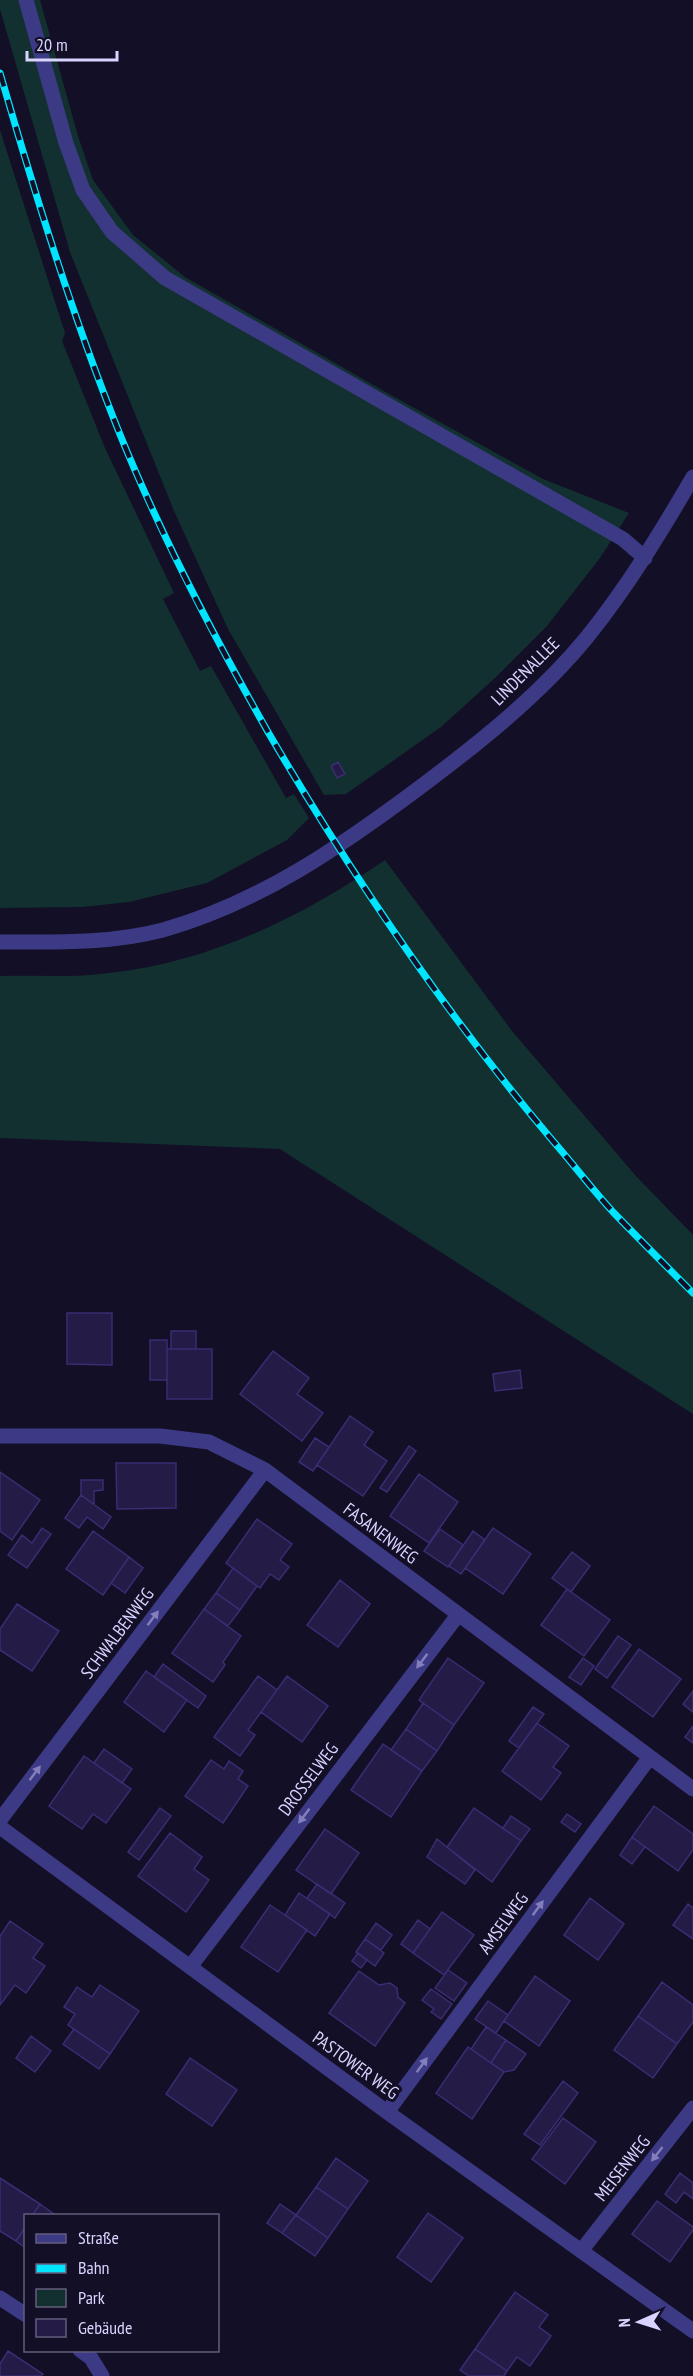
<svg xmlns="http://www.w3.org/2000/svg" width="693" height="2376" font-family="'PT Sans Narrow',sans-serif">
	<rect width="100%" height="100%" fill="#130f26"/>
	<path fill="#12302f" d="M0 0H40L78 136 93 180 133 235 185 277 389 394 543 479 629 513 600 558 547 626 495 678 441 727 346 794 324 795 228 629 174 511 70 252 0 9Z
		M0 130 65 333 62 341 105 448 174 593 163 599 200 671 211 666 286 798 294 794 309 818 287 840 207 883 129 902 82 907 0 908Z
		M385 860 512 1031 636 1176 693 1235V1414L280 1149 0 1138V976C36 975 74 978 109 973 210 962 302 917 385 860Z"/>
	<path fill="#241b47" stroke="#3b2d73" stroke-width="1.5" d="M338 762 345 774 337 778 331 766Z
		M67 1313H112V1365L67 1364Z
		M171 1331H196V1349H171Z
		M150 1340H167V1380H150Z
		M167 1349H212V1399H167Z
		M273 1351 309 1378 297 1394 323 1413 302 1441 240 1394Z
		M520 1370 522 1388 495 1391 493 1374Z
		M350 1416 373 1432 364 1445 387 1461 363 1496 317 1465Z
		M315 1438 329 1447 313 1471 299 1462Z
		M409 1446 416 1451 387 1492 380 1488Z
		M116 1463H176V1508L117 1509Z
		M0 1472 40 1500 12 1540 0 1531Z
		M419 1474 458 1502 429 1543 390 1516Z
		M81 1480H103V1490L94 1491V1504L81 1495Z
		M81 1495 111 1517 103 1529 87 1517 79 1528 65 1518Z
		M257 1519 292 1544 280 1560 289 1567 279 1580 270 1574 260 1588 226 1563Z
		M42 1528 51 1534 27 1568 8 1555 22 1535 32 1543Z
		M493 1528 531 1554 503 1594 465 1568Z
		M440 1529 463 1545 448 1567 424 1551Z
		M93 1531 129 1557 103 1595 66 1569Z
		M473 1531 485 1540 461 1574 449 1566Z
		M572 1552 590 1566 571 1592 552 1578Z
		M129 1557 143 1568 125 1593 111 1583Z
		M233 1568 257 1586 240 1610 216 1593Z
		M340 1580 370 1604 338 1647 307 1625Z
		M567 1589 610 1620 584 1656 541 1625Z
		M216 1593 240 1610 228 1626 204 1609Z
		M17 1604 59 1631 32 1671 0 1650V1629Z
		M204 1609 241 1636 223 1662 225 1665 213 1682 172 1653Z
		M618 1636 631 1645 607 1678 595 1669Z
		M639 1649 681 1679 653 1717 612 1687Z
		M448 1658 484 1683 454 1725 419 1700Z
		M583 1658 594 1666 581 1685 569 1677Z
		M163 1664 206 1696 198 1708 154 1677Z
		M146 1671 187 1700 164 1732 124 1702Z
		M258 1676 277 1690 248 1730 255 1735 240 1756 214 1737Z
		M287 1676 328 1706 302 1742 261 1712Z
		M693 1691V1712L683 1704Z
		M423 1703 454 1725 437 1751 406 1729Z
		M533 1707 544 1714 519 1748 509 1741Z
		M537 1723 569 1746 553 1767 561 1773 541 1800 502 1771Z
		M693 1726V1743L685 1737Z
		M406 1729 437 1751 422 1771 391 1750Z
		M383 1744 422 1771 391 1817 351 1790Z
		M104 1749 132 1769 122 1783 94 1763Z
		M84 1756 131 1789 106 1823 93 1814 82 1829 49 1806Z
		M211 1760 224 1769 229 1761 243 1771 238 1779 248 1786 223 1823 185 1796Z
		M654 1806 693 1834V1850L678 1871 632 1837Z
		M160 1808 171 1816 139 1860 128 1852Z
		M474 1808 521 1841 492 1882 447 1847Z
		M567 1814 581 1824 575 1832 561 1822Z
		M511 1816 530 1829 521 1841 503 1828Z
		M325 1829 359 1853 331 1894 296 1870Z
		M170 1833 202 1857 194 1869 209 1880 186 1912 138 1876Z
		M632 1837 645 1847 632 1864 620 1855Z
		M437 1839 475 1870 465 1884 427 1857Z
		M317 1884 345 1903 335 1918 307 1898Z
		M299 1893 330 1914 315 1936 285 1915Z
		M590 1898 624 1924 598 1960 564 1935Z
		M688 1904 693 1908V1939L673 1925Z
		M270 1905 307 1930 278 1972 241 1947Z
		M442 1912 474 1935 444 1975 413 1953Z
		M418 1920 430 1929 413 1953 401 1944Z
		M10 1921 43 1944 33 1958 45 1966 26 1993 15 1985 0 2005V1936Z
		M376 1923 392 1935 381 1950 365 1939Z
		M365 1939 384 1953 375 1966 356 1952Z
		M358 1953 367 1960 361 1968 352 1961Z
		M448 1970 467 1983 454 2001 435 1988Z
		M359 1971 379 1985 390 1983 397 1988 398 1997 405 2003 375 2046 329 2013Z
		M535 1976 570 2001 539 2046 504 2021Z
		M662 1982 693 2005V2022L677 2044 638 2016Z
		M100 1985 139 2011 110 2054 68 2025 75 2014 64 2007 77 1987 92 1997Z
		M431 1989 452 2004 441 2019 431 2012 434 2009 422 2000Z
		M488 2001 508 2015 496 2033 475 2019Z
		M638 2016 677 2044 653 2078 614 2050Z
		M486 2027 506 2040 491 2063 471 2049Z
		M74 2029 110 2054 99 2069 63 2044Z
		M31 2036 51 2051 35 2072 16 2058Z
		M506 2040 526 2054 514 2070 504 2072 491 2063Z
		M468 2047 504 2072 472 2119 436 2093Z
		M190 2058 237 2090 212 2126 166 2094Z
		M563 2081 578 2093 540 2145 524 2134Z
		M563 2118 596 2142 565 2184 532 2159Z
		M336 2158 368 2181 348 2209 316 2187Z
		M680 2173 693 2183V2199L684 2192 676 2203 665 2194Z
		M0 2178 40 2204 32 2216H26V2226L16 2241 0 2231Z
		M316 2187 348 2209 328 2238 296 2215Z
		M657 2201 693 2227V2230L670 2262 632 2234Z
		M40 2204 57 2216H32Z
		M280 2204 296 2215 282 2233 267 2223Z
		M428 2213 463 2238 431 2282 397 2257Z
		M296 2215 328 2238 315 2256 282 2233Z
		M26 2226V2248L16 2241Z
		M515 2292 548 2315 539 2327 551 2336 530 2366 517 2357 507 2371 475 2349Z
		M475 2349 507 2371 504 2376H469L460 2370Z
		M8 2351 43 2374 41 2376H0V2364Z"/>
	<g fill="none" stroke-linecap="round" stroke-linejoin="round">
		<path stroke="#3d3a85" stroke-width="15" d="M26 0 66 143 83 190 112 232 165 278 623 539 645 558
			M0 942C54 942 110 944 163 930 259 903 340 847 419 788 479 743 541 694 588 636 628 586 661 532 693 477
			M0 1436H160L209 1442 265 1470 693 1789
			M0 1820 265 1470
			M0 1827 387 2112 693 2331
			M190 1967 458 1615
			M387 2112 650 1757
			M581 2251 693 2108
			M0 2298 26 2315
			M80 2350 91 2358 102 2376"/>
		<defs>
			<path id="rail" d="M0 73C35 194 72 315 119 432 161 536 213 635 268 732 352 876 445 1013 553 1141 573 1164 592 1189 613 1212 639 1239 666 1266 693 1293"/>
		</defs>
		<use href="#rail" stroke="#00e5ff" stroke-width="7"/>
		<use href="#rail" stroke="#130f26" stroke-width="4.5" stroke-dasharray="14" stroke-linecap="butt"/>
	</g>
	<defs><path id="oneway-solid" d="M-6-.8H1V-3.2L6.5 0L1 3.2V.8H-6Z" transform="scale(1.5)"/></defs>
	<g fill="#837fbc">
		<use href="#oneway-solid" transform="translate(153 1618) rotate(-53)"/>
		<use href="#oneway-solid" transform="translate(422 1661) rotate(127)"/>
		<use href="#oneway-solid" transform="translate(35 1773) rotate(-53)"/>
		<use href="#oneway-solid" transform="translate(304 1816) rotate(127)"/>
		<use href="#oneway-solid" transform="translate(538 1908) rotate(-54)"/>
		<use href="#oneway-solid" transform="translate(422 2065) rotate(-54)"/>
		<use href="#oneway-solid" transform="translate(657 2154) rotate(128)"/>
	</g>
	<g text-anchor="middle" dominant-baseline="central" stroke-width="6" stroke-linejoin="round" paint-order="stroke">
		<g font-size="18" fill="#d9d4ff" stroke="#130f26">
			<text transform="translate(525 671) rotate(-45)">LINDENALLEE</text>
			<text transform="translate(381 1533) rotate(37)">FASANENWEG</text>
			<text transform="translate(117 1633) rotate(-53)">SCHWALBENWEG</text>
			<text transform="translate(308 1779) rotate(-53)">DROSSELWEG</text>
			<text transform="translate(503 1923) rotate(-54)">AMSELWEG</text>
			<text transform="translate(356 2065) rotate(36)">PASTOWER WEG</text>
			<text transform="translate(622 2168) rotate(-52)">MEISENWEG</text>
		</g>
	</g>
	<rect x="24" y="2214" width="195" height="138" fill="#130f26" stroke="#625e7d" stroke-width="1.5"/>
	<rect x="36" y="2234" width="30" height="9" fill="#3d3a85" stroke="#625e7d" stroke-width="1.5"/>
	<text x="78" y="2244" font-size="18" fill="#d9d4ff">Straße</text>
	<rect x="36" y="2264" width="30" height="9" fill="#00e5ff" stroke="#625e7d" stroke-width="1.5"/>
	<text x="78" y="2274" font-size="18" fill="#d9d4ff">Bahn</text>
	<rect x="36" y="2289" width="30" height="18" fill="#12302f" stroke="#625e7d" stroke-width="1.5"/>
	<text x="78" y="2304" font-size="18" fill="#d9d4ff">Park</text>
	<rect x="36" y="2319" width="30" height="18" fill="#241b47" stroke="#625e7d" stroke-width="1.5"/>
	<text x="78" y="2334" font-size="18" fill="#d9d4ff">Gebäude</text>
	<g transform="translate(639 2322) rotate(267)" stroke="#130f26" stroke-width="4.5" paint-order="stroke">
	<path d="M0-4.5L10 22L0 15L-10 22Z" fill="#d9d4ff"/>
	<text y="-9" font-size="16" font-weight="bold" text-anchor="middle" fill="#d9d4ff">N</text>
	</g>
	<path d="M27 51v9h90v-9" fill="none" stroke="#d9d4ff" stroke-width="3"/>
	<text x="36" y="51" font-size="18" fill="#d9d4ff" stroke="#130f26" stroke-width="4.5" paint-order="stroke">20 m</text>
</svg>
